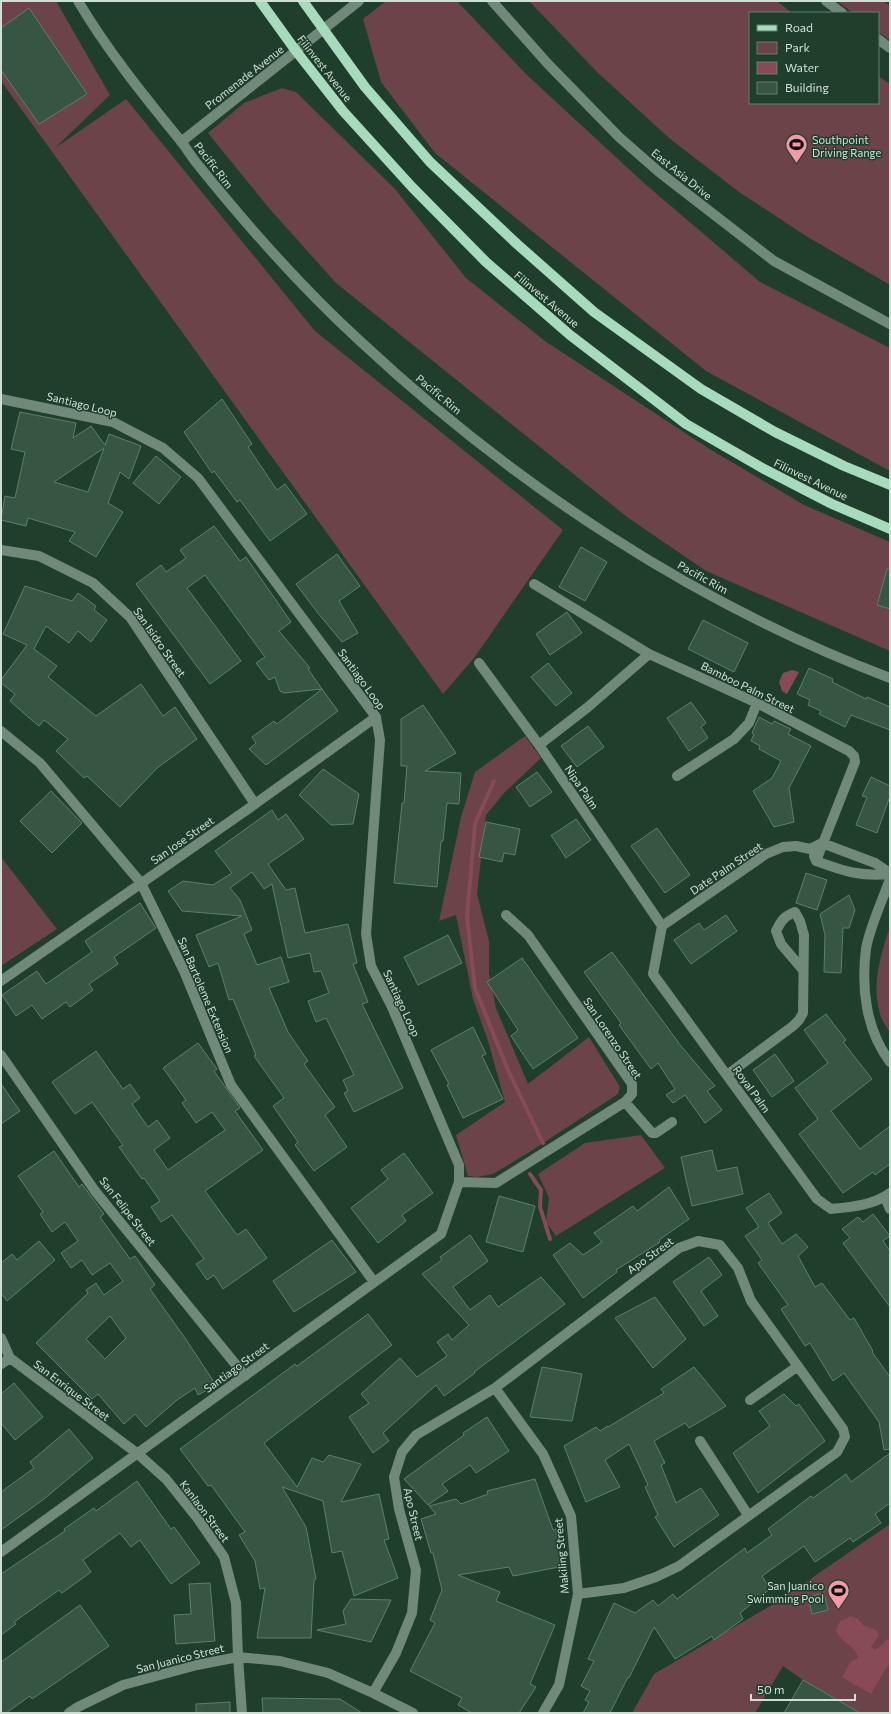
<svg xmlns="http://www.w3.org/2000/svg" width="891" height="1714" font-family="Commissioner,sans-serif">
	<rect width="100%" height="100%" fill="#1f3e2c"/>
	<path fill="#6b4349" d="M1 1H56L110 95 55 148 126 99 315 331 563 530 474 658 443 694 1 81Z
		M386 1H457L527 75 644 183 760 282 890 348V471L706 371 435 153 381 82 363 19Z
		M529 1H777L792 13H750V103H878V76L890 84V285L806 236 739 192 669 138 597 72Z
		M837 1H883L890 6V40L878 32V13H853Z
		M282 88 296 92 395 189 466 278 545 341 708 448 804 505 890 542V651L706 571 627 517 336 283 268 207 208 133 244 103Z
		M525 736 541 758 505 792 486 815 477 894 489 941V974L496 1008 528 1084 589 1037 620 1087 618 1094 531 1151 493 1174 477 1177 468 1176 456 1135 505 1102 488 1041 473 999 456 915 439 921 461 817 475 772Z
		M1 857 57 929 1 966Z
		M890 927V1033C886 1026 880 1018 879 1010 872 983 881 952 890 927Z
		M641 1135 665 1168 556 1236 546 1222 549 1198 538 1174 585 1143Z
		M890 1524V1713H860L803 1680 783 1666 755 1713H632L654 1674 777 1602Z"/>
	<path fill="#884a54" d="M792 670 799 672 787 694 782 691 779 682 783 673Z
		M851 1616 858 1619 863 1625 876 1630 879 1635 871 1647 875 1650 882 1645 887 1639 890 1641V1665L886 1668 871 1694 842 1677 851 1661 858 1658C855 1644 841 1644 836 1630L840 1621Z"/>
	<g fill="none" stroke-linecap="round" stroke-linejoin="round">
		<path stroke="#884a54" stroke-width="4" d="M494 781 475 824 467 917 475 988 507 1068 543 1143
			M530 1174 541 1190 540 1207 550 1239"/>
	</g>
	<path fill="#365543" stroke="#5e7f6b" fill-rule="evenodd" d="M29 8 87 94 39 124 1 70V28Z
		M222 399 252 444 248 447 277 490 285 484 307 514 270 541 240 500 237 502 214 471 212 473 184 432Z
		M20 412 76 423 73 438 91 426 105 445 109 434 141 446 129 479 120 472 108 503 123 512 96 557 69 541 75 532 28 518 26 526 1 520 5 496 15 498 25 452 11 449ZM104 448 88 492 54 482Z
		M156 456 181 477 159 504 133 483Z
		M214 526 240 561 246 557 291 622 279 631 310 668 308 669 322 689 284 693 280 691 275 677 269 680 256 663 265 657 205 575 187 588 241 661 210 684 136 584 161 565 166 572 186 558 180 550Z
		M581 547 607 562 585 601 559 587Z
		M337 554 360 586 339 601 358 633 342 642 317 612 296 584Z
		M887 569H890V609L877 605Z
		M25 586 72 601 78 593 96 606 94 610 107 620 91 642 78 631 69 643 46 626 34 649 57 666 48 677 96 716 141 684 163 716 175 707 197 739 157 768 120 807 87 776 84 778 56 751 68 739 44 720 39 726 28 717 10 701 15 694 1 683V680L27 645 3 634Z
		M567 612 582 633 550 655 536 634Z
		M703 620 748 643 734 672 688 649Z
		M548 663 572 693 556 706 531 677Z
		M809 668 833 679 832 682 866 699 867 697 890 707V730L851 715 845 727 819 714 821 711 808 705 810 700 797 694Z
		M322 689 338 711 266 765 249 749 256 743 252 737 274 721 277 724Z
		M691 702 706 723 701 727 708 738 689 751 667 718Z
		M423 705 456 753 425 771 461 773 459 804 447 803 443 841H441L437 887 394 883 402 803H404L407 766H401V719Z
		M759 717 772 724 774 721 791 729 788 734 811 746 789 788 794 822 774 827 753 791 772 778 781 761 759 749 760 746 751 741 754 734 752 733Z
		M588 726 604 747 577 767 561 746Z
		M323 769 359 794 353 824 331 825 299 795Z
		M537 772 552 792 530 807 516 787Z
		M871 777 890 786V796L877 833 856 825 867 797 862 796Z
		M51 791 82 823 52 853 20 821Z
		M272 810 278 820 286 814 304 839 268 864 286 890 295 888 305 933 348 924 357 963 353 964 368 1002 362 1004 403 1088 354 1112 344 1093 348 1091 343 1080 354 1075 326 1018 316 1022 308 1001 329 993 321 971 314 972 310 953 288 958 272 884 264 889 252 872 230 888 240 900 252 930 244 934 257 965 281 957 289 982 269 988 288 1032 308 1061 304 1064 335 1107 325 1115 347 1147 314 1171 295 1145 298 1142 273 1106 284 1098 254 1056 256 1055 233 999 229 1000 218 963 209 967 196 935 242 916 182 911 168 891 183 881 213 885 232 873 215 851Z
		M576 819 591 840 566 858 551 835H552Z
		M486 822 520 829 515 855 504 853 502 862 479 857Z
		M657 828 690 875 665 893 631 846Z
		M806 873 827 880 817 910 796 903Z
		M849 895 855 910 849 928H843L841 973 824 972 825 935 820 914Z
		M140 903 156 928 114 957 118 964 89 984 93 990 70 1007 66 1002 42 1019 32 1005 16 1016 2 995 37 971 46 984 92 952 85 941Z
		M726 915 737 931 691 964 674 940 699 923 704 930Z
		M448 935 462 963 418 985 404 957Z
		M612 952 681 1046 715 1086 707 1091 722 1110 705 1123 685 1095 673 1103 666 1095 675 1089 658 1063 651 1069 619 1025 621 1023 584 972Z
		M522 958 578 1038 533 1069 511 1036 518 1030 487 982Z
		M826 1014 846 1040 843 1042 872 1079 831 1111 860 1149 890 1126V1164L875 1175 873 1172 843 1193 799 1134 818 1119 795 1088 828 1063 804 1030Z
		M473 1027 486 1054 482 1056 503 1099 463 1118 447 1085 449 1084 431 1050Z
		M198 1043 217 1069 214 1071 240 1108 235 1111 263 1150 205 1191 237 1235 246 1229 267 1258 223 1289 214 1275 207 1280 196 1264 204 1259 172 1215 161 1222 151 1207 160 1201 144 1178 142 1179 119 1147 123 1145 92 1102 75 1114 52 1082 96 1051 123 1089 130 1084 140 1098 132 1104 148 1127 157 1120 170 1138 154 1150 168 1170 225 1130 212 1112 196 1123 182 1103 186 1100 163 1068Z
		M775 1054 794 1081 772 1097 753 1070Z
		M1 1084 20 1111 1 1124Z
		M712 1150 717 1171 737 1167 743 1194 692 1206 681 1157Z
		M54 1151 79 1187 82 1184 104 1214 100 1217 130 1259 135 1256 155 1285 150 1289 185 1338 216 1385 198 1395 195 1388 177 1400 146 1427 135 1414 124 1424 98 1394 92 1399 36 1343 88 1293 86 1290 96 1283 104 1295 123 1281 110 1263 92 1275 82 1260 71 1268 61 1253 78 1241 65 1222 52 1232 40 1214 43 1212 18 1176ZM110 1316 126 1338 105 1359 86 1339Z
		M404 1153 433 1193 402 1215 406 1221 378 1243 351 1208 388 1179 381 1170Z
		M669 1187 689 1219 659 1240 660 1242 616 1270 617 1272 583 1298 553 1255 570 1243 583 1255 602 1242 594 1233 633 1206 637 1211Z
		M769 1193 782 1213 768 1223 782 1244 796 1234 808 1247 798 1256 815 1287 822 1283 850 1320 854 1318 873 1351 872 1352 890 1377V1449L884 1450 879 1422 844 1373 833 1381 810 1343 805 1346 781 1309 788 1305 758 1263 762 1260 745 1236 759 1227 746 1208Z
		M499 1196 535 1206 523 1252 486 1242Z
		M873 1214 890 1236 883 1241 890 1251V1307L843 1243 850 1238 842 1229 858 1217 863 1222Z
		M470 1235 488 1261 453 1287 470 1310 490 1295 498 1307 541 1277 565 1304 474 1372 475 1373 444 1396 436 1385 383 1433 389 1441 373 1453 349 1417 369 1403 361 1394 400 1358 417 1377 447 1356 437 1342 448 1334 452 1340 469 1325 422 1274 442 1260 440 1257Z
		M332 1240 356 1272 294 1312 273 1281Z
		M39 1241 55 1260 7 1301 1 1293V1263L12 1254 17 1260Z
		M709 1257 722 1275 701 1291 718 1316 704 1326 673 1282Z
		M655 1297 686 1339 653 1368 615 1318Z
		M368 1314 392 1345 264 1443 297 1487 312 1458 323 1462 329 1455 361 1464 341 1502 379 1494 389 1539 384 1540 398 1578 354 1596 342 1551 332 1553 323 1501 282 1487 306 1527 316 1579 314 1580 311 1638H257L265 1588 260 1589 255 1561 239 1535 245 1532 211 1485 208 1486 180 1449 295 1364 297 1366Z
		M542 1367 582 1374 572 1421 530 1417Z
		M694 1367 726 1406 689 1428 685 1423 654 1441 665 1463 661 1465 676 1503 701 1488 719 1515 674 1547 655 1517 658 1515 645 1487 648 1485 629 1444 605 1460 620 1487 586 1502 564 1446 596 1427 600 1431 608 1426V1427L664 1393 661 1389Z
		M14 1383 43 1417 15 1440 1 1423V1394Z
		M784 1394 796 1406 799 1404 825 1441 758 1493 733 1453 770 1426 759 1411Z
		M487 1417 509 1451 476 1473 470 1465 442 1484 448 1491 428 1505 404 1479 464 1435 463 1433Z
		M69 1429 93 1458 44 1499 1 1530V1492L34 1468 30 1462Z
		M890 1453V1503L875 1514 881 1523 853 1542 850 1538 815 1562 804 1546 762 1576 770 1589 740 1613 743 1619 714 1640 712 1636 675 1659 654 1627 629 1678 628 1677 610 1713H583L589 1702 585 1700 590 1691 581 1686 594 1661 588 1659 614 1603 635 1613 653 1600 658 1606 673 1594 677 1599 745 1548 747 1553 772 1535 768 1529 811 1496 813 1498 846 1474 851 1482Z
		M535 1479 553 1530 556 1529 564 1566 513 1576 509 1567 458 1575 500 1592 496 1601 555 1625 530 1684 536 1687 519 1713H472L458 1705 462 1698 410 1671 435 1623 430 1620 442 1590 433 1553H431L421 1519 436 1514 429 1506 456 1499 461 1504 488 1494 487 1491Z
		M137 1481 171 1529 174 1527 200 1563 171 1584 140 1540 131 1547 120 1533 83 1560 91 1572 62 1593 59 1590 14 1622 16 1624 1 1635V1574L65 1531 64 1529 94 1508 96 1511Z
		M210 1583 215 1641 176 1644 174 1615 191 1614 189 1584Z
		M824 1593 828 1610 812 1614 808 1597Z
		M351 1599 391 1600 371 1642 317 1630 346 1624 343 1611Z
		M80 1605 109 1646 32 1699 30 1696 6 1713H1V1662Z
		M803 1680 860 1713H784Z
		M262 1698 340 1699 362 1713H263Z
		M230 1702V1713H196V1704Z"/>
	<g fill="none" stroke-linecap="round" stroke-linejoin="round">
		<path stroke="#708979" stroke-width="10" d="M78 1C107 50 144 96 180 140 187 149 192 158 199 166 249 228 302 288 360 341 513 484 694 604 890 678
			M492 1 548 64 619 137 659 172 774 261 890 324
			M826 1 842 13
			M878 39 890 48
			M181 142 359 1
			M1 399 113 422 163 448 198 478 376 717 380 740 366 934 371 966 392 1007 459 1165V1182L441 1234 1 1552
			M1 550 39 556 93 583 130 617 255 804
			M534 584 649 654 757 703 849 751 854 756 855 762 816 861
			M479 663 539 745 662 926
			M1 731 40 763 141 883 184 971 231 1085 374 1282
			M539 745 588 707 649 654
			M677 776 734 739 749 723 757 703
			M814 856 816 861C844 871 860 877 890 874
			M890 879C883 899 869 929 866 949 861 988 866 1030 890 1062
			M662 926 653 974 817 1199 831 1209C851 1207 874 1205 890 1193
			M662 926 766 854 783 847 796 846 810 849 822 843 875 863 890 873
			M1 981 255 804 376 717
			M1 1055 95 1191 245 1376
			M727 1075 793 1026 799 1020 803 1013 804 935 800 921 795 912C784 916 781 921 776 931L781 944 803 970
			M625 1102 652 1133H656L672 1122
			M459 1182 496 1183 625 1102 632 1094V1084L528 935 506 915
			M885 1197 890 1209
			M1 1338 10 1358 138 1454 166 1479 198 1519 224 1557 236 1603 238 1657 242 1713
			M1 1364 10 1358
			M495 1388 543 1454 571 1516 578 1594 559 1685 543 1713
			M750 1400 798 1366
			M700 1441 748 1515
			M373 1693 396 1653 412 1613 416 1570 399 1509 394 1477 402 1452 416 1435 495 1388 679 1248 698 1241 720 1245 738 1268 751 1301 843 1429 845 1437 837 1452 679 1566 656 1577 624 1588 578 1594
			M69 1713 78 1707 123 1685 197 1665 238 1657 280 1661 328 1673 373 1693 413 1713"/>
		<path stroke="#a6dcbb" stroke-width="10" d="M260 1 296 51 343 111 412 187 486 262 570 335 686 424 764 469 832 504 890 529
			M303 1 365 87 430 162 517 244 594 312 701 389 775 432 844 466 890 485"/>
	</g>
	<defs>
		<symbol id="stadium-pin" viewBox="-11 -11 22 30"><path d="M0 17L-7.5 6A9.5 9.5 0 1 1 7.5 6Z" fill="#f39aa7" stroke="#1f3e2c"/><path d="M0-5a6.5 5 0 1 0 0 10a6.5 5 0 1 0 0-10ZM-3.5-1.8h7v3.6h-7Z" fill="#111"/></symbol>
	</defs>
	<g fill-rule="evenodd">
		<use href="#stadium-pin" x="784" y="132" width="25" height="34"/>
		<use href="#stadium-pin" x="826" y="1578" width="25" height="34"/>
	</g>
	<g text-anchor="middle" dominant-baseline="central" stroke-width="3" stroke-linejoin="round" paint-order="stroke">
		<g font-size="11" fill="#cee0d4" stroke="#1f3e2c">
			<text transform="translate(325 68) rotate(52)">Filinvest Avenue</text>
			<text transform="translate(244 77) rotate(-38)">Promenade Avenue</text>
			<text transform="translate(214 165) rotate(52)">Pacific Rim</text>
			<text transform="translate(682 174) rotate(39)">East Asia Drive</text>
			<text transform="translate(547 299) rotate(40)">Filinvest Avenue</text>
			<text transform="translate(439 394) rotate(40)">Pacific Rim</text>
			<text transform="translate(82 404) rotate(14)">Santiago Loop</text>
			<text transform="translate(811 479) rotate(26)">Filinvest Avenue</text>
			<text transform="translate(703 577) rotate(29)">Pacific Rim</text>
			<text transform="translate(160 642) rotate(55)">San Isidro Street</text>
			<text transform="translate(362 679) rotate(54)">Santiago Loop</text>
			<text transform="translate(748 687) rotate(26)">Bamboo Palm Street</text>
			<text transform="translate(582 787) rotate(56)">Nipa Palm</text>
			<text transform="translate(182 840) rotate(-35)">San Jose Street</text>
			<text transform="translate(726 868) rotate(-34)">Date Palm Street</text>
			<text transform="translate(206 995) rotate(67)">San Bartoleme Extension</text>
			<text transform="translate(402 1003) rotate(65)">Santiago Loop</text>
			<text transform="translate(613 1038) rotate(56)">San Lorenzo Street</text>
			<text transform="translate(752 1089) rotate(54)">Royal Palm</text>
			<text transform="translate(128 1211) rotate(52)">San Felipe Street</text>
			<text transform="translate(650 1255) rotate(-36)">Apo Street</text>
			<text transform="translate(236 1367) rotate(-36)">Santiago Street</text>
			<text transform="translate(72 1390) rotate(37)">San Enrique Street</text>
			<text transform="translate(205 1511) rotate(53)">Kanlaon Street</text>
			<text transform="translate(414 1514) rotate(77)">Apo Street</text>
			<text transform="translate(561 1556) rotate(-95)">Makiling Street</text>
			<text transform="translate(180 1658) rotate(-14)">San Juanico Street</text>
		</g>
		<g font-size="11" fill="#cee0d4" stroke="#1f3e2c" text-anchor="start">
			<text x="812" y="139">Southpoint<tspan x="812" dy="13">Driving Range</tspan></text>
			<text x="824" y="1585" text-anchor="end">San Juanico<tspan x="824" dy="13">Swimming Pool</tspan></text>
		</g>
	</g>
	<rect width="891" height="1714" fill="none" stroke="#cee0d4" stroke-width="4"/>
	<rect x="749" y="12" width="130" height="92" fill="#1f3e2c" stroke="#657f6f"/>
	<rect x="757" y="25" width="20" height="6" fill="#a6dcbb" stroke="#657f6f"/>
	<text x="785" y="32" font-size="12" fill="#cee0d4">Road</text>
	<rect x="757" y="42" width="20" height="12" fill="#6b4349" stroke="#657f6f"/>
	<text x="785" y="52" font-size="12" fill="#cee0d4">Park</text>
	<rect x="757" y="62" width="20" height="12" fill="#884a54" stroke="#657f6f"/>
	<text x="785" y="72" font-size="12" fill="#cee0d4">Water</text>
	<rect x="757" y="82" width="20" height="12" fill="#365543" stroke="#657f6f"/>
	<text x="785" y="92" font-size="12" fill="#cee0d4">Building</text>
	<path d="M751 1694v6h104v-6" fill="none" stroke="#cee0d4" stroke-width="2"/>
	<text x="757" y="1694" font-size="12" fill="#cee0d4" stroke="#1f3e2c" stroke-width="3" paint-order="stroke">50 m</text>
</svg>
